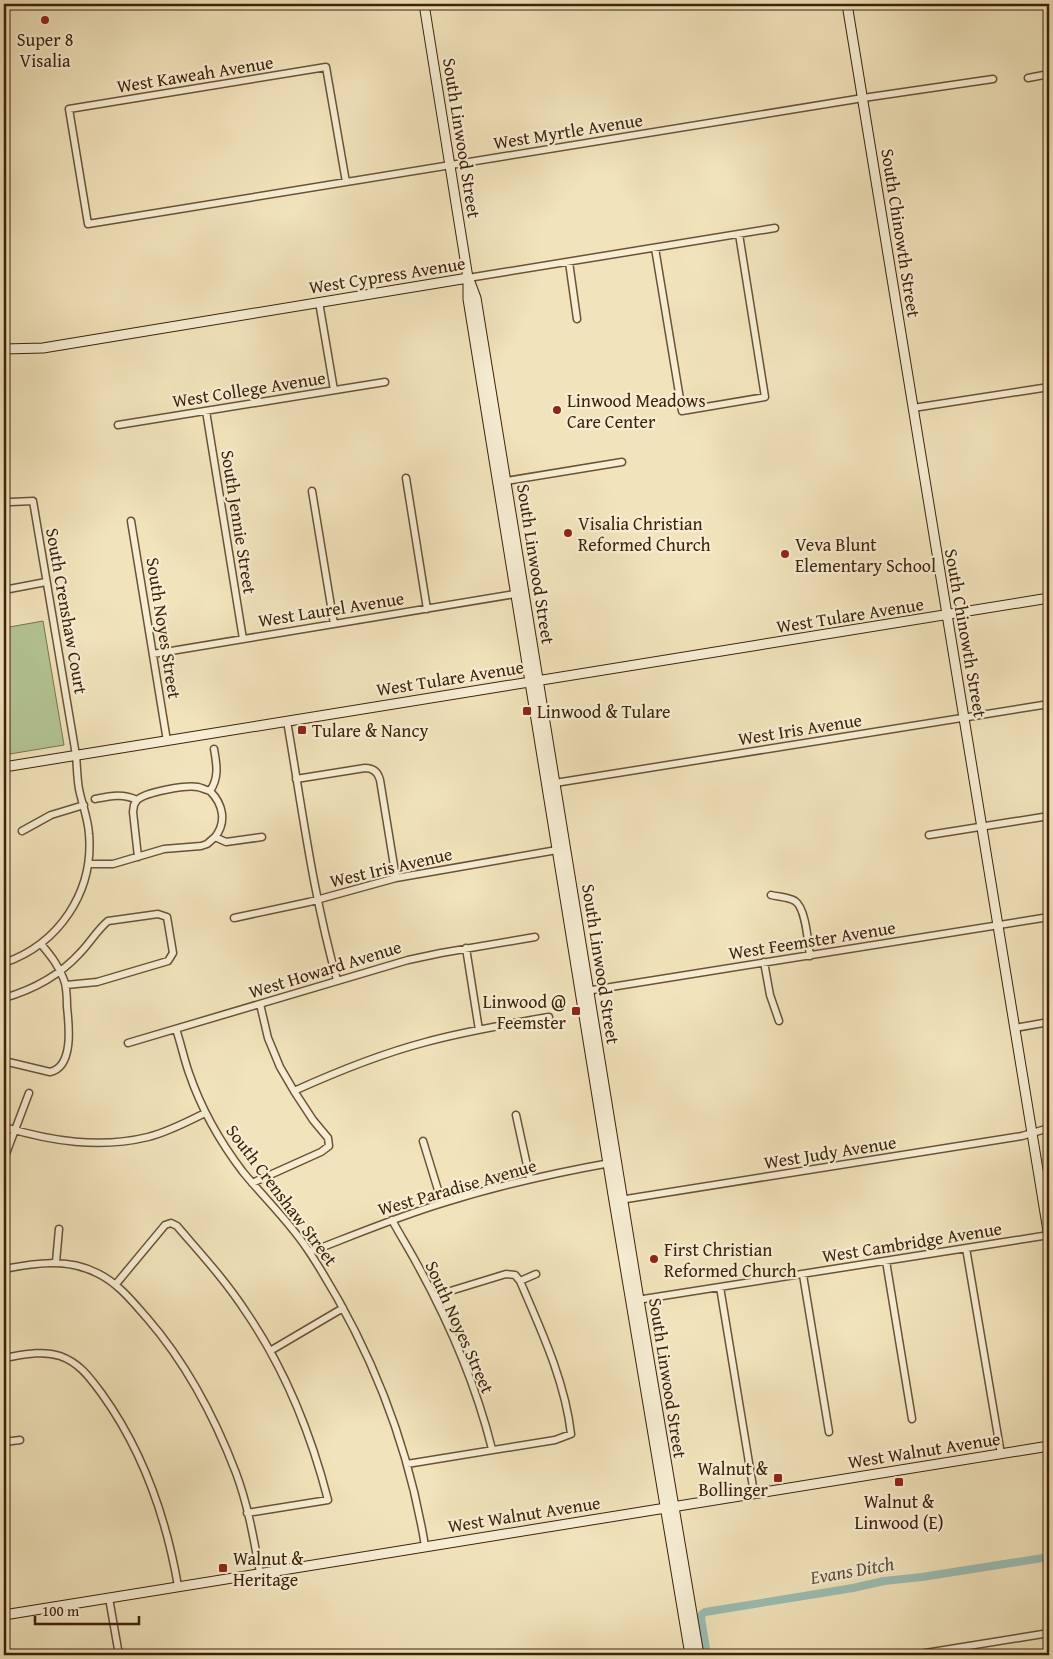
<svg xmlns="http://www.w3.org/2000/svg" width="1053" height="1659" font-family="'Gentium Book Plus',serif">
	<rect width="100%" height="100%" fill="#f1e3bb"/>
	<filter id="stains"><feTurbulence type="fractalNoise" baseFrequency=".004" numOctaves="4"/><feColorMatrix values="0 0 0 0 .2 0 0 0 0 .09 0 0 0 0 .02 0 0 0 .5 -.17"/></filter>
	<radialGradient id="worn" r=".72"><stop offset=".6" stop-color="#630" stop-opacity="0"/><stop offset="1" stop-color="#630" stop-opacity=".3"/></radialGradient>
	<path fill="#b4c594" stroke="#79744f" d="M43 621 64 745 4 755V628Z"/>
	<g fill="none" stroke-linecap="round" stroke-linejoin="round">
		<path stroke="#9bbeb3" stroke-width="8" d="M707 1655 701 1618 702 1614 705 1612 853 1588 884 1581 922 1577 1049 1557"/>
		<defs>
			<path id="street" d="M1028 78 1049 74
				M346 182 326 67 69 109 88 224 863 98 993 79
				M655 248 682 411 765 397 739 234
				M569 262 577 319
				M468 278 775 228
				M319 302 334 390
				M913 408 1049 387
				M206 411 243 639
				M118 425 385 382
				M406 478 427 609
				M506 481 622 462
				M312 491 334 624
				M4 501 11 502 33 501 76 755C77 766 77 778 79 789 82 804 88 818 89 834 94 892 59 944 4 963
				M131 521 167 741
				M4 590 46 582
				M153 654 515 594
				M287 721C302 808 313 895 337 980
				M214 749C217 765 219 778 210 791 223 804 227 822 215 837
				M296 779 365 768C373 768 378 772 380 780L396 878
				M555 783 1049 704
				M95 799C110 796 123 793 137 800 146 792 185 785 198 787 202 788 206 790 210 791
				M137 800 134 805 133 812 138 857
				M22 831 51 815 84 805
				M929 835 1049 816
				M88 864H113L164 849 201 846 207 844 215 837 226 842 262 837
				M771 895C779 897 788 897 795 901 806 908 808 943 810 956
				M234 918 309 902 396 878 557 850
				M466 948 479 1030
				M764 962 770 995 779 1021
				M586 991 1049 917
				M4 998C32 990 60 975 80 953 90 943 97 930 108 921L158 914 167 917 173 953 168 961 97 982 66 985
				M1015 1028 1049 1022
				M176 1029C181 1044 184 1059 189 1073 201 1108 220 1142 243 1172 265 1199 291 1223 310 1253 368 1342 408 1442 425 1546
				M128 1043 408 960 441 953 535 937
				M4 1061 50 1072C74 1067 69 1025 67 1007 67 998 67 988 64 980 59 966 51 956 41 944
				M294 1091C336 1072 380 1054 426 1042 466 1031 508 1024 549 1017
				M516 1115 530 1179
				M4 1127C51 1141 99 1149 148 1137 168 1132 187 1122 205 1113
				M423 1141 442 1203
				M4 1159 29 1093
				M252 1183 321 1152 329 1146 328 1138 313 1120 294 1091 280 1067 268 1038 260 1004
				M620 1200 1022 1136 1049 1128
				M392 1220C400 1235 409 1249 417 1264 449 1322 476 1385 492 1449
				M966 1248 1001 1454
				M310 1252C354 1235 397 1217 443 1203 497 1186 554 1173 610 1163
				M886 1261 912 1419
				M56 1262 59 1229
				M4 1269C35 1263 67 1258 97 1273 118 1283 132 1301 147 1318 186 1363 215 1418 236 1473 248 1505 254 1540 260 1573
				M803 1275 829 1432
				M116 1284 165 1225 171 1223 177 1226C201 1254 226 1281 246 1312 285 1369 311 1434 328 1500L247 1513
				M720 1287 754 1493
				M434 1296 506 1274 515 1275 520 1281 536 1274
				M637 1300 1049 1235
				M270 1351 343 1308
				M4 1358C22 1355 42 1350 60 1356 80 1363 90 1378 102 1394 143 1451 166 1517 178 1586
				M4 1442 20 1440
				M407 1464 555 1440 571 1434C565 1381 541 1330 520 1281
				M109 1598 119 1655
				M913 1655 1049 1633"/>
			<path id="secondary" d="M424 4 468 278V299L614 1201 690 1655
				M847 4 1049 1237
				M470 282 476 298 639 1300 699 1655
				M4 349 43 348 468 278
				M4 767 1049 598
				M4 1615 1049 1446"/>
		</defs>
		<use href="#street" stroke="#6b5236" stroke-width="9"/>
		<use href="#secondary" stroke="#3e220a" stroke-width="11"/>
		<use href="#street" stroke="#f6edd3" stroke-width="6"/>
		<use href="#secondary" stroke="#f6edd3" stroke-width="9"/>
	</g>
	<g fill="#8f2418" stroke="#f6edd3" stroke-width="2">
		<circle cx="45" cy="20" r="5"/>
		<circle cx="557" cy="410" r="5"/>
		<circle cx="568" cy="533" r="5"/>
		<circle cx="785" cy="554" r="5"/>
		<rect x="522" y="706" width="10" height="10" rx="2.5"/>
		<rect x="297" y="725" width="10" height="10" rx="2.5"/>
		<rect x="571" y="1006" width="10" height="10" rx="2.5"/>
		<circle cx="654" cy="1259" r="5"/>
		<rect x="773" y="1473" width="10" height="10" rx="2.5"/>
		<rect x="894" y="1477" width="10" height="10" rx="2.5"/>
		<rect x="218" y="1563" width="10" height="10" rx="2.5"/>
	</g>
	<g text-anchor="middle" dominant-baseline="central" stroke-width="4.5" stroke-linejoin="round" paint-order="stroke">
		<g font-size="18" fill="#3e220a" stroke="#f6edd3" text-anchor="start">
			<text x="45" y="39" text-anchor="middle">Super 8<tspan x="45" dy="21">Visalia</tspan></text>
			<text x="567" y="400">Linwood Meadows<tspan x="567" dy="21">Care Center</tspan></text>
			<text x="578" y="523">Visalia Christian<tspan x="578" dy="21">Reformed Church</tspan></text>
			<text x="795" y="544">Veva Blunt<tspan x="795" dy="21">Elementary School</tspan></text>
			<text x="537" y="711">Linwood &amp; Tulare</text>
			<text x="312" y="730">Tulare &amp; Nancy</text>
			<text x="566" y="1001" text-anchor="end">Linwood @<tspan x="566" dy="21">Feemster</tspan></text>
			<text x="664" y="1249">First Christian<tspan x="664" dy="21">Reformed Church</tspan></text>
			<text x="768" y="1468" text-anchor="end">Walnut &amp;<tspan x="768" dy="21">Bollinger</tspan></text>
			<text x="899" y="1501" text-anchor="middle">Walnut &amp;<tspan x="899" dy="21">Linwood (E)</tspan></text>
			<text x="233" y="1558">Walnut &amp;<tspan x="233" dy="21">Heritage</tspan></text>
		</g>
		<g font-size="18" fill="#3e220a" stroke="#f6edd3">
			<text transform="translate(195 74) rotate(-9)">West Kaweah Avenue</text>
			<text transform="translate(568 131) rotate(-9)">West Myrtle Avenue</text>
			<text transform="translate(462 138) rotate(81)">South Linwood Street</text>
			<text transform="translate(901 233) rotate(81)">South Chinowth Street</text>
			<text transform="translate(387 275) rotate(-9)">West Cypress Avenue</text>
			<text transform="translate(249 389) rotate(-9)">West College Avenue</text>
			<text transform="translate(239 522) rotate(81)">South Jennie Street</text>
			<text transform="translate(536 564) rotate(81)">South Linwood Street</text>
			<text transform="translate(331 609) rotate(-9)">West Laurel Avenue</text>
			<text transform="translate(67 611) rotate(80)">South Crenshaw Court</text>
			<text transform="translate(850 615) rotate(-9)">West Tulare Avenue</text>
			<text transform="translate(164 628) rotate(81)">South Noyes Street</text>
			<text transform="translate(966 633) rotate(80)">South Chinowth Street</text>
			<text transform="translate(450 678) rotate(-9)">West Tulare Avenue</text>
			<text transform="translate(800 729) rotate(-9)">West Iris Avenue</text>
			<text transform="translate(391 867) rotate(-13)">West Iris Avenue</text>
			<text transform="translate(812 940) rotate(-9)">West Feemster Avenue</text>
			<text transform="translate(601 964) rotate(81)">South Linwood Street</text>
			<text transform="translate(325 969) rotate(-17)">West Howard Avenue</text>
			<text transform="translate(830 1152) rotate(-9)">West Judy Avenue</text>
			<text transform="translate(457 1187) rotate(-16)">West Paradise Avenue</text>
			<text transform="translate(282 1195) rotate(53)">South Crenshaw Street</text>
			<text transform="translate(912 1242) rotate(-9)">West Cambridge Avenue</text>
			<text transform="translate(460 1327) rotate(66)">South Noyes Street</text>
			<text transform="translate(668 1378) rotate(81)">South Linwood Street</text>
			<text transform="translate(924 1450) rotate(-9)">West Walnut Avenue</text>
			<text transform="translate(524 1514) rotate(-9)">West Walnut Avenue</text>
		</g>
		<g font-size="19" font-style="italic" fill="#5a513d" stroke="#f6edd3">
			<text transform="translate(852 1570) rotate(-10)">Evans Ditch</text>
		</g>
	</g>
	<rect width="1053" height="1659" fill="none" stroke="#f1e3bb" stroke-width="20"/>
	<rect x="5" y="5" width="1043" height="1649" fill="none" stroke="#3e220a" stroke-width="2.5"/>
	<rect x="10" y="10" width="1033" height="1639" fill="none" stroke="#3e220a"/>
	<path d="M35 1616v8h104v-8" fill="none" stroke="#3e220a" stroke-width="2.5"/>
	<text x="42" y="1616" font-size="15" fill="#3e220a" stroke="#f6edd3" stroke-width="4" paint-order="stroke">100 m</text>
	<rect width="100%" height="100%" filter="url(#stains)"/>
	<rect width="100%" height="100%" fill="url(#worn)"/>
</svg>
